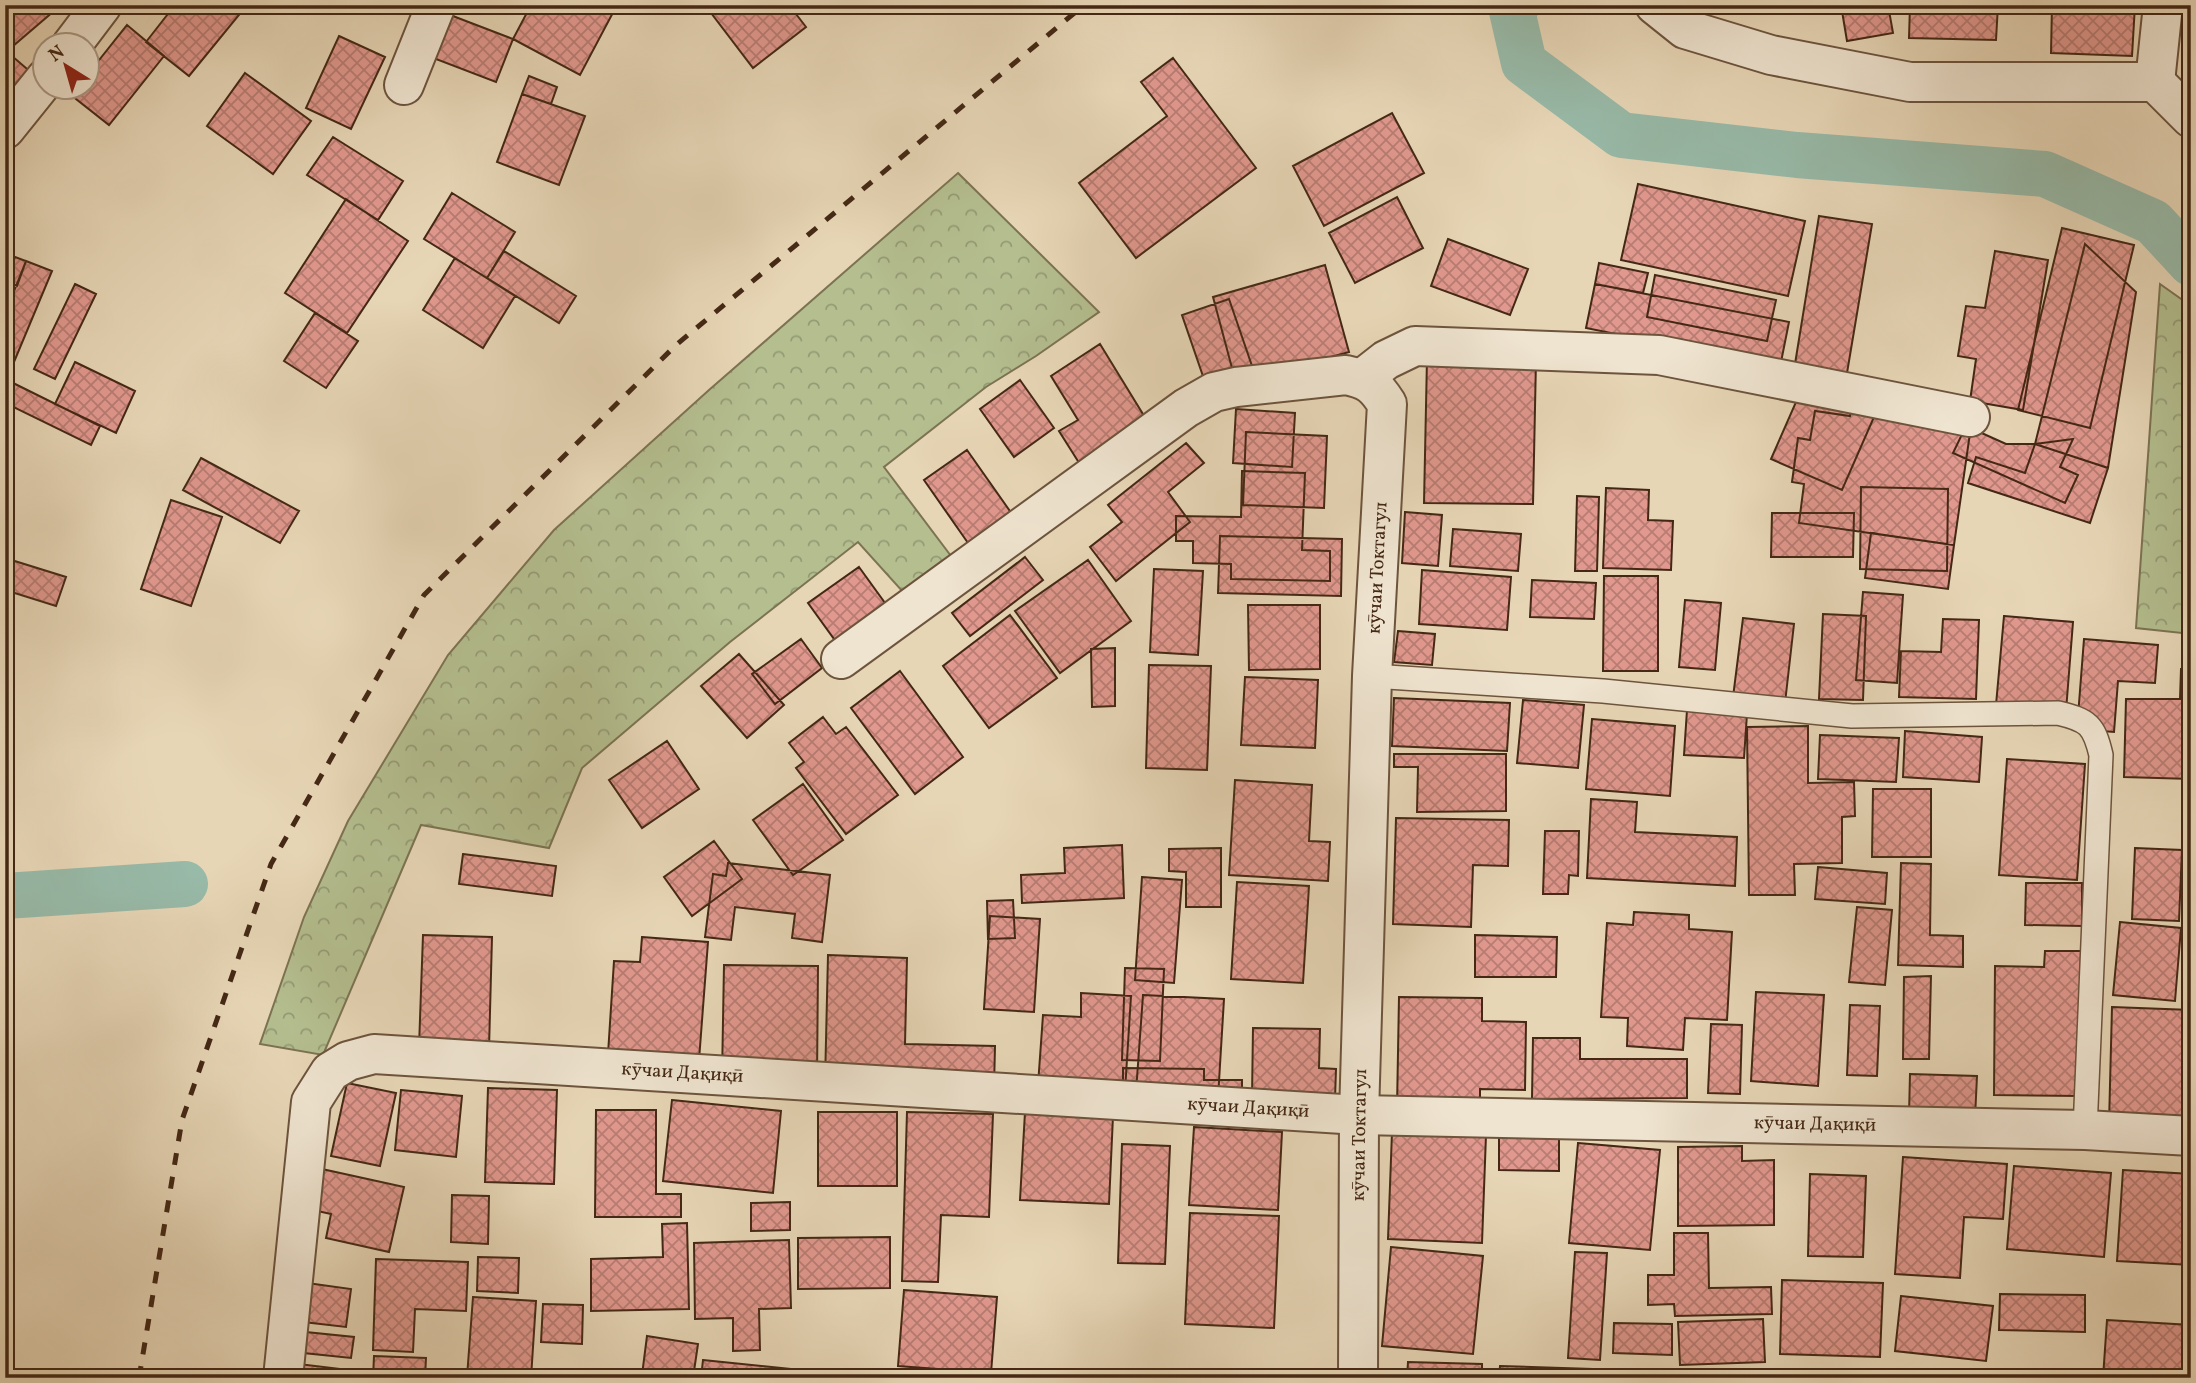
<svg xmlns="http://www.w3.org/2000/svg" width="2196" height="1383" font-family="Vollkorn,serif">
	<defs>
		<pattern id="forest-crowns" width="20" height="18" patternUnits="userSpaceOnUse" patternTransform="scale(1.75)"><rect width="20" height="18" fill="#b4be8f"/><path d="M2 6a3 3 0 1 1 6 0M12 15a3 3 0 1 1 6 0" fill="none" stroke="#949a74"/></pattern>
		<pattern id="building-cross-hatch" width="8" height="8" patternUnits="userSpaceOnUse" patternTransform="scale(1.75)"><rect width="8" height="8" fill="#e1988e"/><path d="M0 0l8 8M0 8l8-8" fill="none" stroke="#b87c73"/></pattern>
	</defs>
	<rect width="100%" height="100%" fill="#e7d6b6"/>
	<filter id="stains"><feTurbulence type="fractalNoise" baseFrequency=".00286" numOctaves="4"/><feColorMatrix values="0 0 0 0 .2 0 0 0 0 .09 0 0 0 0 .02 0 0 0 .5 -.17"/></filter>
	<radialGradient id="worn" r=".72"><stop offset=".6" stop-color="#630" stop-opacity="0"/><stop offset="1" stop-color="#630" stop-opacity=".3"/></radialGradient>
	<path fill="url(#forest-crowns)" stroke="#7c7352" stroke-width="2" d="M958 173 1099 312 1036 356 986 387 884 467 951 556 903 592 858 542 730 642 582 768 549 848 421 825 323 1055 260 1044 304 917 348 821 448 655 554 530 709 390Z
		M2160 284 2191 306V634L2136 628Z"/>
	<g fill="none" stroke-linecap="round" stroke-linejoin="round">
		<path stroke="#98baa8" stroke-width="46" d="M1517 5 1512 11 1524 63 1621 135 1797 155 2045 174 2153 222 2191 263
			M5 896 185 884"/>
	</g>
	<path fill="url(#building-cross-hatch)" stroke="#442815" stroke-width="2" d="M5 5H61L13 46 5 37Z
		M175 5H236L243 10 189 76 146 42Z
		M531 5H617L580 75 513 39Z
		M705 5H789L806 27 753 68Z
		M1841 5H1888L1893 33 1847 41Z
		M1910 5H1998L1996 40 1909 38Z
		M2052 5H2135L2132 56 2051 53Z
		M445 13 513 39 496 82 428 56Z
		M127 25 164 56 109 125 71 95 77 88H88V74Z
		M339 36 385 57 351 129 306 108Z
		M5 50 33 74 5 107Z
		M1173 58 1256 168 1136 258 1079 183 1167 116 1141 82Z
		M245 73 311 121 273 174 207 126Z
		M529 76 557 87 551 104 522 94Z
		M522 94 585 116 559 185 497 162Z
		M1392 113 1424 173 1324 226 1293 166Z
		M333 137 403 181 378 220 307 175Z
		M1638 184 1805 221 1788 296 1621 260Z
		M452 193 515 232 487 278 424 239Z
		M1397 197 1423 248 1355 283 1329 233Z
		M346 199 408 241 347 333 285 293Z
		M1819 216 1872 224 1847 373 1795 364Z
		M2062 228 2134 245 2090 428 2018 410Z
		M1448 239 1528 269 1510 315 1431 286Z
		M2085 244 2136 292 2108 468 2035 444Z
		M504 251 576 296 559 323 487 278Z
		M1995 251 2048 260 2023 410 1970 401 1976 359 1958 356 1966 306 1985 308Z
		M15 257 26 261 17 286 5 281Z
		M455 258 515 296 483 348 423 310Z
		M26 261 52 271 14 362 5 359V314Z
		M1599 263 1648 273 1643 293 1595 284Z
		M1325 265 1349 352 1236 383 1213 297Z
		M1655 275 1776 300 1767 341 1647 317Z
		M75 284 96 294 55 379 34 369Z
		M1595 284 1789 322 1780 367 1586 328Z
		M1229 299 1252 366 1205 382 1182 315Z
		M315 313 358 341 326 388 284 361Z
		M1100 344 1149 424 1081 466 1059 431 1078 420 1051 376Z
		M1427 358 1536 360 1533 504 1424 503Z
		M75 362 135 391 116 433 55 404Z
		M5 379 100 426 91 445 5 403Z
		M1020 380 1054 428 1014 457 980 409Z
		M1803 386 1874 417 1842 490 1771 459Z
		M1852 403 1970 433 1954 545 1799 523 1804 484 1792 482 1798 438 1810 440 1815 411 1850 416Z
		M1236 409 1295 413 1292 467 1233 463Z
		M1966 426 2006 444H2035L2073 439 2060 467 2078 475 2065 503 1953 453Z
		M1246 432 1327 436 1324 508 1243 505Z
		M1186 443 1204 463 1168 492 1190 522 1116 581 1090 547 1122 522 1108 505Z
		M2035 444 2108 468 2090 523 1968 483 1976 457 2025 473Z
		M967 450 1012 514 968 543 924 480Z
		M201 458 299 511 280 543 183 490Z
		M1242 471 1305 473 1302 550 1330 551V581L1231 579V564L1193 563V541H1176V516L1241 517Z
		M1861 487 1948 489 1947 571 1860 569Z
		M1606 488 1649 490 1648 520 1673 521 1671 570 1603 568Z
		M1577 496 1599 497 1597 571H1575Z
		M171 500 222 517 191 606 141 589Z
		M1405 512 1442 515 1438 566 1402 563Z
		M1772 513H1854L1853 557H1771Z
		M1453 529 1521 534 1518 571 1450 566Z
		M1871 533 1954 545 1948 589 1865 578Z
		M1220 536 1342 539 1341 596 1218 593Z
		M1025 557 1043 580 970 636 952 613Z
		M5 558 66 577 56 606 5 590Z
		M1088 560 1131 621 1060 673 1015 611Z
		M859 567 893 614 842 650 808 603Z
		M1154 569 1203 571 1198 655 1150 652Z
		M1422 570 1511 577 1507 630 1419 624Z
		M1604 576H1658V671H1603Z
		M1532 580 1596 583 1594 619 1530 617Z
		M1863 592 1903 595 1897 683 1856 680Z
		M1685 600 1721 603 1715 670 1679 667Z
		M1248 605H1320V669L1249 670Z
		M1823 614 1866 616 1863 700 1819 699Z
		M1010 615 1057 678 989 728 943 666Z
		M2004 616 2073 622 2066 711 1996 705Z
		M1743 618 1794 624 1785 703 1733 697Z
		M1943 619 1979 620 1976 699 1899 697 1901 651 1941 652Z
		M1398 631 1435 634 1432 665 1394 662Z
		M801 639 822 668 775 704 752 674Z
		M2084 639 2158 645 2155 683 2118 681 2114 732 2077 729Z
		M1115 648V706L1092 707 1091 649Z
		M739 654 784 705 747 738 701 686Z
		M1149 665 1211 666 1207 770 1146 768Z
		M2181 669H2191V779L2124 777 2126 699H2180Z
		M900 671 963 757 915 794 851 708Z
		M1245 677 1318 680 1315 748 1241 745Z
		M1394 698 1510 703 1507 751 1392 746Z
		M1523 700 1584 705 1578 768 1517 763Z
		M1687 710 1747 714 1744 758 1684 755Z
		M823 717 836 734 846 727 898 795 846 834 796 768 804 762 789 743Z
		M1592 719 1675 726 1670 796 1586 789Z
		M1808 726V783L1854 782 1855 816 1842 817V863L1794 864 1795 895H1749L1747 727Z
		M1905 731 1982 737 1979 782 1903 777Z
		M1820 735 1899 738 1896 782 1818 779Z
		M667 741 699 789 642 828 609 780Z
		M1394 754H1506V811L1417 812 1418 767H1394Z
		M2007 759 2085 764 2077 880 1999 875Z
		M1235 780 1312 785 1309 841 1330 842 1328 881 1229 875Z
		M803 784 843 840 793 875 753 820Z
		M1873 789H1931V857H1872Z
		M1591 799 1637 802 1635 832 1737 837 1735 886 1587 878Z
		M1396 818 1509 820 1508 866 1473 865 1471 927 1393 924Z
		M1545 831H1579L1578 876 1569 875 1568 894H1543Z
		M714 841 742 879 692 916 664 877Z
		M1122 845 1124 898 1022 903 1021 875 1065 873 1064 848Z
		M1221 848V907H1186V872L1169 871V849Z
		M2135 848 2182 850 2179 921 2132 919Z
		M463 854 556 866 552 896 459 884Z
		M728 863 830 875 822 942 792 938 795 914 735 907 731 940 705 937 713 874 726 876Z
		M1901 863 1931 864 1930 935 1963 936V967L1898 965Z
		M1818 867 1887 873 1885 904 1815 899Z
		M1142 877 1182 880 1174 983 1135 980Z
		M1237 882 1309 886 1303 983 1231 979Z
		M2026 883H2082V926L2025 925Z
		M1013 900 1015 938 988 939 987 901Z
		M1857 907 1892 910 1885 985 1849 982Z
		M1634 912 1689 915V929L1732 932 1727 1020 1685 1018 1683 1050 1627 1046 1628 1018 1601 1017 1607 923 1633 925Z
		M990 916 1040 919 1034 1012 984 1009Z
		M2120 922 2181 928 2175 1001 2113 995Z
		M423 935 492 937 489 1049 419 1047Z
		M1475 935 1557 937 1556 977H1475Z
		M642 937 708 942 699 1060 608 1054 614 961 640 962Z
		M2045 951H2081L2079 1096 1994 1095 1995 966 2044 967Z
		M828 955 907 958 905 1044 995 1046 994 1088 825 1083Z
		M724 965 818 966 817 1079 722 1077Z
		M1125 968 1164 969 1160 1061 1122 1060Z
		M1931 976 1929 1059H1903L1904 977Z
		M1756 992 1824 995 1818 1086 1751 1081Z
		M1081 993 1131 996 1125 1091 1038 1085 1043 1015 1081 1017Z
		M1143 995 1224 999 1218 1098 1136 1092Z
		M1399 997 1482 998V1021L1526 1022 1525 1090 1480 1089V1109L1397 1108Z
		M1850 1005 1880 1006 1877 1076 1847 1075Z
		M2112 1007 2191 1010V1127L2109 1124Z
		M1711 1024 1742 1025 1740 1094 1708 1093Z
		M1253 1028 1320 1029 1319 1068 1336 1069 1335 1099 1252 1097Z
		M1533 1038H1580V1059H1687V1098L1532 1099Z
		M1123 1068 1204 1069V1080H1242V1096H1123Z
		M1910 1074 1977 1076 1975 1118 1909 1115Z
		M347 1083 396 1093 380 1166 331 1156Z
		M488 1088 557 1090 554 1184 485 1182Z
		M401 1090 462 1096 456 1157 395 1150Z
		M672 1100 781 1111 773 1193 663 1181Z
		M596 1110H656V1194H681V1217H595Z
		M818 1112H897V1186H818Z
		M907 1112 993 1114 989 1217 941 1215 938 1282 902 1281Z
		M1025 1112 1113 1116 1109 1204 1020 1200Z
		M1194 1127 1282 1132 1278 1210 1189 1205Z
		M1499 1129H1559V1171L1499 1170Z
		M1392 1132 1486 1135 1482 1243 1388 1239Z
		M1578 1143 1660 1150 1650 1250 1569 1243Z
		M1122 1144 1170 1146 1165 1264 1118 1263Z
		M1742 1146V1161L1774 1160V1225L1678 1226V1147Z
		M1903 1157 2007 1164 2003 1219 1964 1217 1960 1278 1895 1274Z
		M2014 1166 2111 1173 2104 1257 2007 1249Z
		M322 1169 404 1187 389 1252 326 1238 331 1214 313 1210Z
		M2123 1170 2191 1174V1265L2117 1261Z
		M1810 1174 1866 1176 1863 1257 1808 1256Z
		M452 1195 489 1196 488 1244 451 1242Z
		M790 1202V1230L751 1231V1203Z
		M1190 1213 1279 1216 1274 1328 1185 1324Z
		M687 1223 689 1309 591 1311V1259L663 1257 662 1224Z
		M1674 1233H1708L1709 1288 1771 1287 1772 1314 1675 1316 1674 1304 1648 1305V1275H1674Z
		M890 1237V1288L798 1289V1238Z
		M789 1240 791 1308 759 1309 760 1350 733 1351V1318L695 1319 694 1243Z
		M1391 1247 1483 1256 1473 1354 1382 1346Z
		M1575 1252 1607 1253 1600 1360 1568 1358Z
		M478 1257 519 1258 518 1293 477 1291Z
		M376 1259 468 1262 466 1311 415 1309 413 1352 373 1350Z
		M1782 1280 1883 1283 1880 1357 1780 1354Z
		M300 1282 351 1289 346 1327 295 1321Z
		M904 1290 997 1297 991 1373 898 1366Z
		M2000 1294 2085 1295V1332L1999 1330Z
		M1901 1296 1993 1306 1986 1361 1895 1351Z
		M473 1297 536 1301 531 1378 467 1377Z
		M543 1304 583 1305 582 1344 541 1342Z
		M1763 1319 1765 1362 1680 1365 1678 1322Z
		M2107 1320 2191 1325V1378H2103Z
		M1614 1323 1672 1324V1355L1613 1353Z
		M296 1331 354 1337 351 1358 294 1352Z
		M647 1336 698 1344 693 1378 642 1375Z
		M374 1356 426 1358 425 1378H373Z
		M703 1360 790 1369 789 1378H701Z
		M1408 1362 1482 1364V1378H1407Z
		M290 1363 341 1369 339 1378H288Z
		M1500 1366 1592 1369 1591 1378H1499Z
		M795 1369 892 1372V1378H795Z"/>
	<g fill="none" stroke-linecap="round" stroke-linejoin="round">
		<defs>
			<path id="service" d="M1372 676 1603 691 1852 716 2058 713C2088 720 2094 725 2101 755L2085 1130"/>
			<g id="minor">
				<path d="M1655 5 1685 29 1771 55 1910 82H2155L2191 118"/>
				<path d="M71 46 102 5"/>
				<path d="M2155 82 2163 5"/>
				<path d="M404 85 436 5"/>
				<path d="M5 129 46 78"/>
				<path d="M1363 378 1386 360 1415 346 1659 355 1970 417"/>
				<path d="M841 659 1186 408 1214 392 1236 387 1346 375C1369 380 1375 385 1387 404L1372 676 1359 1115 1358 1378"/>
				<path id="s1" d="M283 1378 311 1102 330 1072 348 1061 374 1054 1359 1115 2085 1130 2191 1136"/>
			</g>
		</defs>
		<use href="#service" stroke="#6d543d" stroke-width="26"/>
		<use href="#minor" stroke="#6d543d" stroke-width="42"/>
		<use href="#service" stroke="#efe4d0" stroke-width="23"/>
		<use href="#minor" stroke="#efe4d0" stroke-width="38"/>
		<path stroke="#442815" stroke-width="5" stroke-dasharray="12 12" stroke-linecap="butt" d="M139 1378 182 1120 271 864 424 595 676 345 1084 5"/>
	</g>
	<g text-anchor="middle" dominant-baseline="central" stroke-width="6" stroke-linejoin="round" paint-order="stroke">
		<g font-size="19" fill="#442815" stroke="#efe4d0">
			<text transform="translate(1378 568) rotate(-87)">кӯчаи Токтагул</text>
			<text stroke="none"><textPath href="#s1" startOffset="670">кӯчаи Дақиқӣ</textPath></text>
			<text stroke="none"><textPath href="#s1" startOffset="1237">кӯчаи Дақиқӣ</textPath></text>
			<text stroke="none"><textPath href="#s1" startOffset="1804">кӯчаи Дақиқӣ</textPath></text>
			<text transform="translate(1360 1135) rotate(-89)">кӯчаи Токтагул</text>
		</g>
	</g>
	<rect width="2196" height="1383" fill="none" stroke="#e7d6b6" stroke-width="28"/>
	<rect x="7" y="7" width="2182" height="1369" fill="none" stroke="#442815" stroke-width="3.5"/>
	<rect x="14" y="14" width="2168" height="1355" fill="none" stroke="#442815" stroke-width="2"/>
	<g transform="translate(66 66) rotate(323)"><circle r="33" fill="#efe4d0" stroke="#ab9985" stroke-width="2"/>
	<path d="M0-5L12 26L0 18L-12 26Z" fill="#8f2418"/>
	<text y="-10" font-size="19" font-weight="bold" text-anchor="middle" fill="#442815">N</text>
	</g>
	<rect width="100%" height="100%" filter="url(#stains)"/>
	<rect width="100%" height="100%" fill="url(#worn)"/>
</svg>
